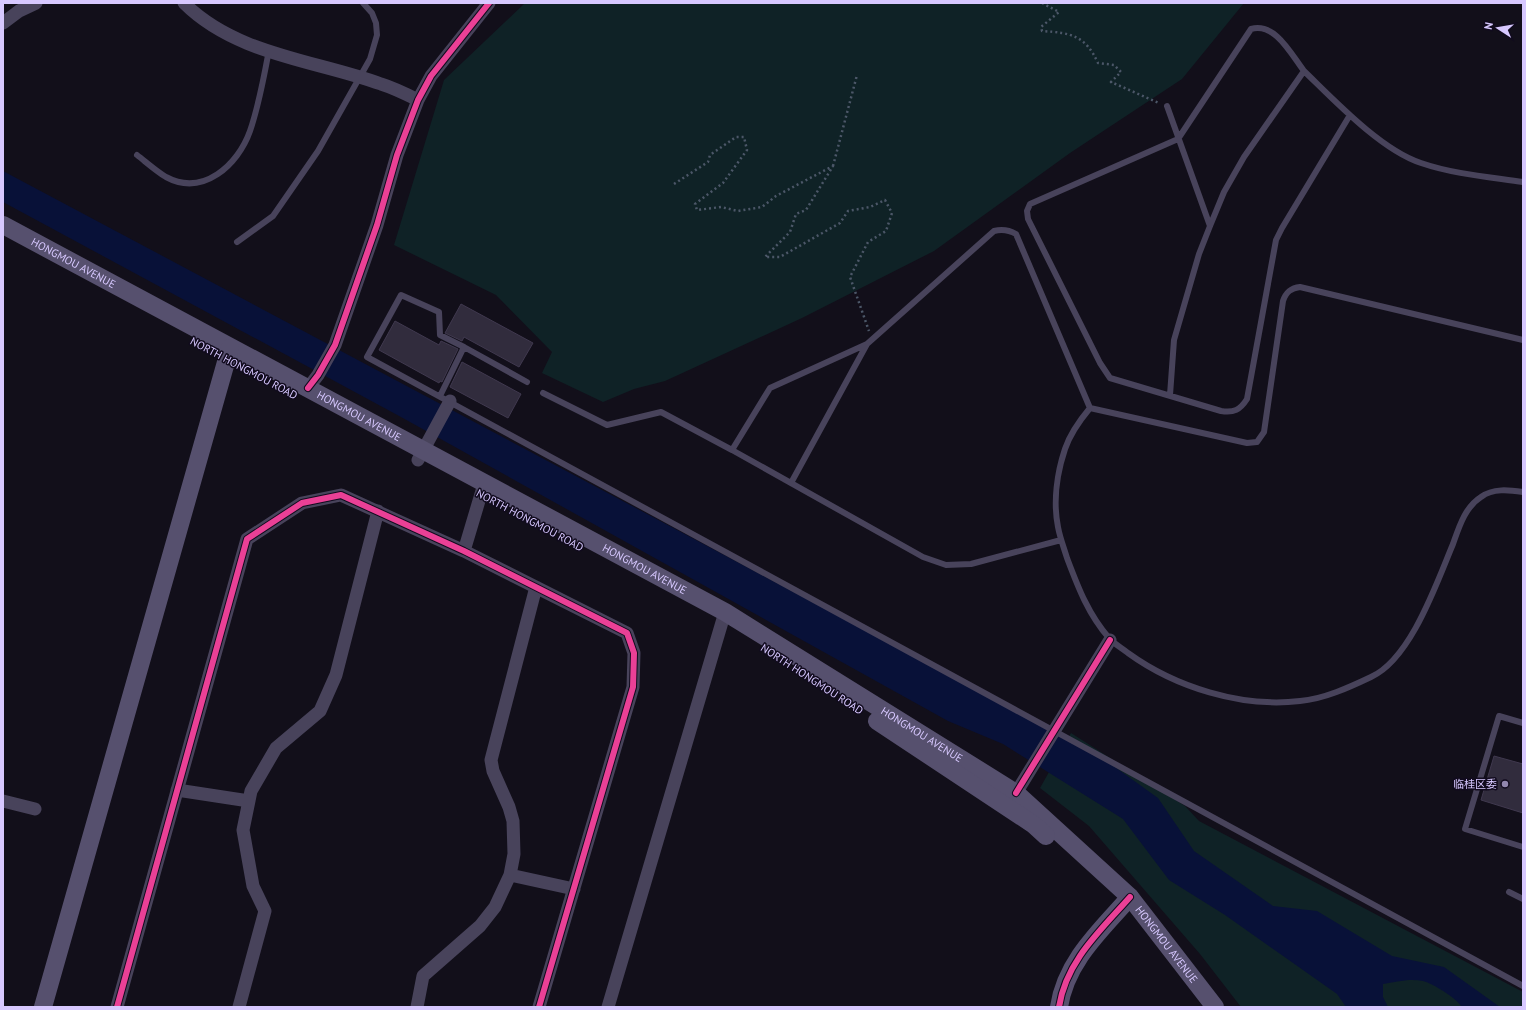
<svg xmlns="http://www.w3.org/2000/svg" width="1526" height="1010" font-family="'PT Sans','Noto Sans SC',sans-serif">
	<rect width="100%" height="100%" fill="#120f1a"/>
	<path fill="#0f2226" d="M525 3H1244L1182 79 1070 153 934 251 802 318 665 381 634 389 603 402 542 373 552 352 496 295 394 245 444 80Z
		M1071 733 1185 806 1199 821 1523 992V1007H1241L1200 954 1089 826 1040 788Z"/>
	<path fill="#081138" d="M3 171 1094 752 1158 798 1194 851 1273 906 1317 911 1392 956 1444 967 1500 1007H1462C1456 998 1434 984 1423 981 1410 978 1395 982 1383 984V997L1388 1007H1346L1337 994 1225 915 1169 880 1123 819 1003 744 948 721 401 417 3 202Z"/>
	<path fill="#312c3d" stroke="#40394f" d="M461 304 533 343 519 367 464 337 462 341 445 333Z
		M395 321 439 345 441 341 458 349 442 382 440 381 439 383 379 350Z
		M462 362 521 394 508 418 450 387Z
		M1494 756 1523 764V813L1481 800Z"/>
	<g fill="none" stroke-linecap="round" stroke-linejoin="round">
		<path stroke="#4c5768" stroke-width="2.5" stroke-dasharray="2 3" stroke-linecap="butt" d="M1042 3 1059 12 1041 27 1042 31C1071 33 1085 35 1098 63L1114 65 1121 72 1111 82 1159 103
			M833 166 857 75
			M674 184 708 162 710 155 736 137H744L747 150 723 183 695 204 697 210 721 207 738 211 762 207 776 196 833 166 806 210 796 214 790 232 765 257H780L840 223 848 211 870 207 885 200 892 213 886 231 868 242 850 277 869 331"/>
		<path stroke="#48435b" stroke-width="6" d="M1304 71C1291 54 1275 22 1251 29L1178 139 1030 204 1027 211 1028 219 1100 363 1110 378 1221 411C1234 413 1240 410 1247 399L1276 240 1282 228 1350 115
			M1167 106 1210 226
			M137 155C146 162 156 171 166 177 203 197 238 165 250 131 259 105 264 77 269 50
			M237 242 273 216 318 151 370 59 377 35 376 23 372 13 363 3
			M464 347 527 382
			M543 393 607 425 661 412 732 450 770 388 867 344 994 231C1002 229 1009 230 1016 234L1090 408
			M1170 395 1174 340 1199 254 1210 226 1224 192 1244 157 1304 71C1334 100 1381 150 1421 163 1453 174 1489 177 1523 182
			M440 396 464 347 440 335 439 312 401 295 367 357 1523 986
			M1090 408C1080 420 1070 434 1065 449 1057 473 1053 502 1058 527 1060 538 1064 548 1067 558 1078 587 1088 614 1109 638 1114 644 1122 648 1128 653 1175 687 1241 708 1300 701 1324 699 1350 687 1371 677 1411 659 1437 582 1453 544 1459 527 1465 507 1481 497 1493 488 1509 490 1523 492
			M1090 408 1247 443 1257 442 1264 432 1283 301C1286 292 1291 288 1300 287L1523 340
			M732 450 923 557 946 565 971 564 1061 540
			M791 483 867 344
			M1523 723 1499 716 1465 829 1523 847
			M1509 892 1523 899"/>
		<path stroke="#48435b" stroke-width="13" d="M184 3C236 55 315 60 381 84 394 88 406 94 418 100
			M3 23 19 11 36 3
			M308 388 318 375 335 345 377 225 397 155 418 100 431 76 489 3
			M418 460 450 401
			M464 551 484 484
			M177 790 249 801
			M1016 793 1110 640
			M3 801 35 809
			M510 875 574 889
			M117 1007 247 539 302 503 341 495 464 551 627 633 634 653 633 687 539 1007
			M239 1007 265 911 253 886 243 830 251 791 276 748 320 711 336 675 378 511
			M417 1007 423 976 480 926 495 907 510 875 514 854 513 821 509 807 493 771 491 760 536 587
			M608 1007 725 612"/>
		<g stroke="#56506e" stroke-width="18">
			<path id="s1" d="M3 225 725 612 1016 793 1130 897 1215 1007"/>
			<path d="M877 721 1034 825 1046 836"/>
			<path d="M43 1007 230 348"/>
			<path d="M1059 1007C1066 961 1101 930 1130 897"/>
		</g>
		<defs>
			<path id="cycleway" d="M308 388 318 375 335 345 377 225 397 155 418 100 431 76 489 3
				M1016 793 1110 640
				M117 1007 247 539 302 503 341 495 464 551 627 633 634 653 633 687 539 1007
				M1059 1007C1066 961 1101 930 1130 897"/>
		</defs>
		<use href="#cycleway" stroke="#110b1e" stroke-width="8"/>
		<use href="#cycleway" stroke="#ea4096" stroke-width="6"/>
	</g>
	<circle fill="#9287af" stroke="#110b1e" stroke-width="1.5" cx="1505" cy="784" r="4"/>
	<g text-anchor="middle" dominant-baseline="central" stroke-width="3" stroke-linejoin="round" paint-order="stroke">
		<g font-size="11" fill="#d7c8ff" stroke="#110b1e">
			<text stroke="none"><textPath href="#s1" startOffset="80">HONGMOU AVENUE</textPath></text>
			<text transform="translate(244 368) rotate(28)">NORTH HONGMOU ROAD</text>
			<text stroke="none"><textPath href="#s1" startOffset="404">HONGMOU AVENUE</textPath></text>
			<text transform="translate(530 520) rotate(28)">NORTH HONGMOU ROAD</text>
			<text stroke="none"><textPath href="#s1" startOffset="728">HONGMOU AVENUE</textPath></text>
			<text transform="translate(812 679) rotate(33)">NORTH HONGMOU ROAD</text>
			<text stroke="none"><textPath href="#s1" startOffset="1051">HONGMOU AVENUE</textPath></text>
			<text stroke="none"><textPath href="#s1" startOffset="1376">HONGMOU AVENUE</textPath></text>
		</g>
		<g font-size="11" fill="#d7c8ff" stroke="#110b1e" text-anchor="end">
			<text x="1497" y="784">临桂区委</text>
		</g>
	</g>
	<rect width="1526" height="1010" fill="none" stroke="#d7c8ff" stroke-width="8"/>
	<g transform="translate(1498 28) rotate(282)" stroke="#110b1e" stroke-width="3" paint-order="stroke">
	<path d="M0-3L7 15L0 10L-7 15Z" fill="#d7c8ff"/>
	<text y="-6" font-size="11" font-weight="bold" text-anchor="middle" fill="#d7c8ff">N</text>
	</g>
</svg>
